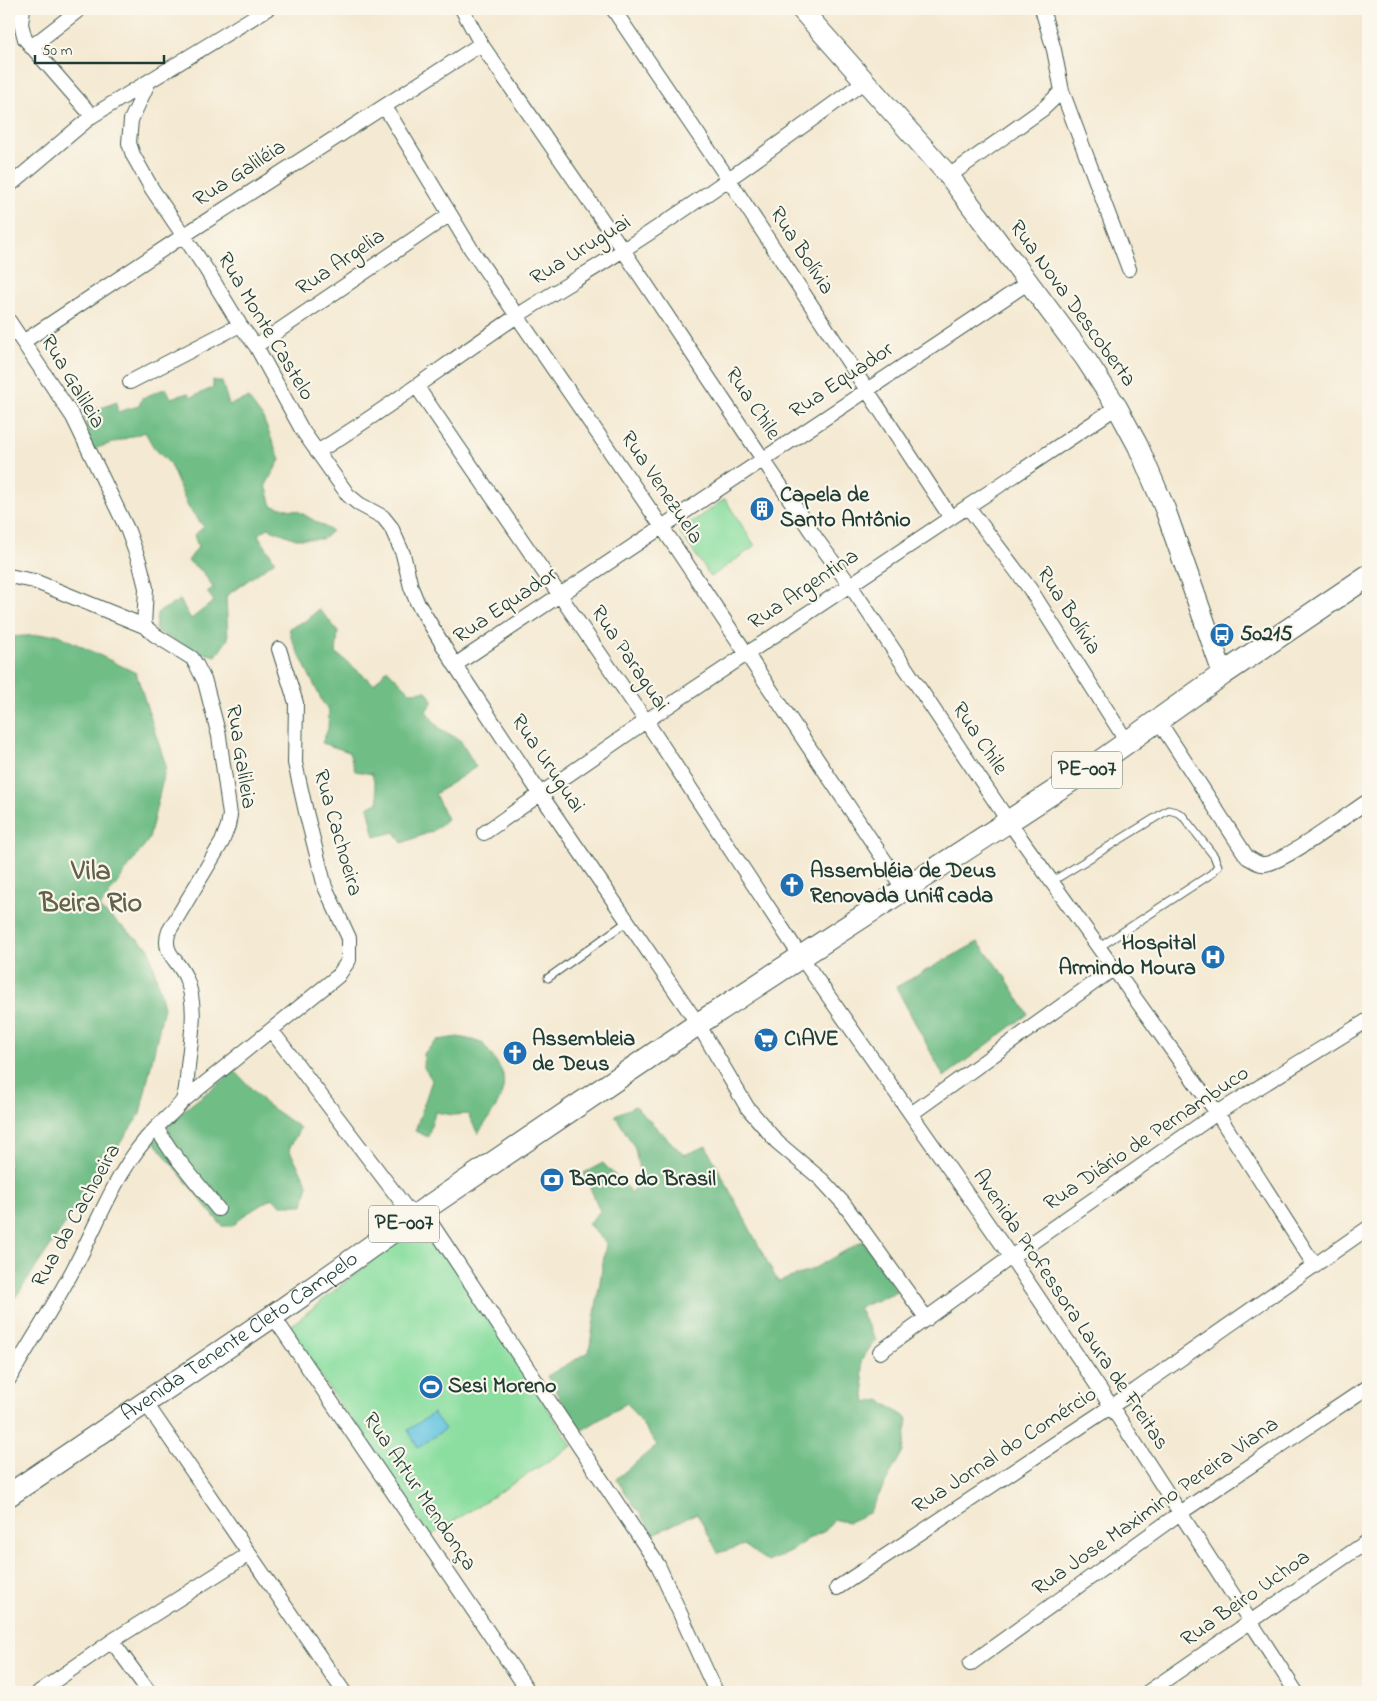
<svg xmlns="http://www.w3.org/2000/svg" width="1377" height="1701" font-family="'Indie Flower',sans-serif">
	<rect width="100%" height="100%" fill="#fbf7ec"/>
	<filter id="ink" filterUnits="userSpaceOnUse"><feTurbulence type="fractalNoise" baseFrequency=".02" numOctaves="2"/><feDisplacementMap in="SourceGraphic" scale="10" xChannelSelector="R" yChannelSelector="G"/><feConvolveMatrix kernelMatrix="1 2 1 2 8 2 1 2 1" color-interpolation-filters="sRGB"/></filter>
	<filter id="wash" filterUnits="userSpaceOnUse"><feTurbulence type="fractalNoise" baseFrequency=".0096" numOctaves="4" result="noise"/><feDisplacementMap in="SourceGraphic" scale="20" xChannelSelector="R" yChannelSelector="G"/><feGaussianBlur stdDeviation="1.12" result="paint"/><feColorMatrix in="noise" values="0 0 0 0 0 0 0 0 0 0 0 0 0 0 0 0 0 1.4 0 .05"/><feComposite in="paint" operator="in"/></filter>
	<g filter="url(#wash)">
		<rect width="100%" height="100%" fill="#f4e9d2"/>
		<path fill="#8bdea0" stroke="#558e6a" d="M725 499 755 546 711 577 679 531Z
			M424 1219 572 1446 429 1537 288 1328Z"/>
		<path fill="#70bd86" stroke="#487d5d" d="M213 380 222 382 229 405 248 398 263 418 280 460 266 485 272 506 298 511 332 531 323 539H296L268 528 258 535 275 561 226 596 228 639 216 656 194 651 155 630 157 613 180 600 191 619 214 601 207 592 213 588 203 572 188 561 198 547 194 535 204 527 188 507 170 464 154 448 145 432 91 450 84 414 117 402V412L139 406 142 398 166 388 171 398 188 393 191 397 213 388Z
			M319 609 338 631 336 653 374 684 387 669 410 692 426 691 433 701 426 711 439 728 460 740 476 767 435 794 447 819 433 831 402 843 395 832 375 837 368 807 379 801 372 774 355 771 349 752 322 743 328 729 329 710 323 703 292 640 289 628 307 620Z
			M56 634 136 673 166 766 149 839 99 908 149 948 164 1007 140 1114 9 1307V637Z
			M978 942 1004 975 1028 1014 944 1077 896 987Z
			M458 1037 482 1042C487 1050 501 1066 503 1075 507 1097 489 1117 478 1134L468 1114 453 1115 435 1112 428 1137 415 1131 432 1080 423 1066 424 1053 438 1040Z
			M235 1071 266 1104 300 1128 289 1149 308 1184 303 1205H281L272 1198 243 1216 233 1226H222L154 1142 175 1117Z
			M635 1106 684 1155 706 1146 778 1282 809 1271 863 1241 897 1292 858 1308 876 1340 861 1360 866 1403 880 1400 908 1419 903 1451 869 1513 849 1522 834 1520 825 1531 806 1540 792 1551 768 1562 744 1545 718 1553 697 1513 654 1534 616 1479 657 1445 627 1403 579 1432 547 1376 589 1352 606 1243 588 1224 600 1211 584 1173 603 1163 632 1193 639 1171 635 1148 615 1115Z"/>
		<path fill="#62c3e0" stroke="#40808a" d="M433 1413 445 1429 418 1448 408 1430Z"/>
	</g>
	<g filter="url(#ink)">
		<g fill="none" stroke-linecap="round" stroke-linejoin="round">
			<defs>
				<path id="lane" d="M1051 882 1168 810 1176 812 1182 815 1214 856 1218 866 1211 874 1098 948
					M548 978 628 921"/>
				<path id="street" d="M23 9 21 24 25 39 92 116
					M462 9 481 44 623 250 817 540 850 585 1009 822 1217 1113 1315 1266
					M613 9 729 180 951 518
					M31 47 80 9
					M149 81 131 120 129 143 133 155 152 189 206 269 240 325 256 346 302 430 348 495 359 504 383 517 391 527 403 554 411 587 417 602 455 665 541 795 698 1024 747 1107 777 1142 822 1180 844 1204 927 1319
					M1062 91 1129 269
					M385 107 471 249 662 527 905 891
					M949 176 1043 109 1062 91 1054 50 1042 9
					M9 186 92 116 267 9
					M9 321 73 417 128 531 140 564 146 588 144 626 155 635 192 658 197 666 205 682 219 736 230 815 228 826 222 842 169 931C161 953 178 959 186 978 198 1006 191 1037 188 1066 187 1076 187 1091 183 1100 179 1108 162 1121 156 1128L172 1152 218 1209
					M23 342 183 236 481 44
					M256 346 449 215
					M130 382 240 325
					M417 387 646 721 801 957 1011 1257 1111 1406 1296 1692
					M317 452C386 410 450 361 517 316 552 293 588 273 623 250 706 197 785 139 865 81
					M968 507 1030 589 1127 742
					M9 576 34 581 144 626
					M455 665 1029 282
					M1158 720 1247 857C1253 860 1258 865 1265 864 1285 862 1348 814 1368 801
					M484 833 646 721 1117 407
					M271 1030 413 1217
					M183 1101 338 976 349 960V938L325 887 306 812 295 763 296 703 279 649
					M911 1114 1113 969
					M423 1211 658 1565 716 1692
					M273 1316 529 1692
					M880 1352 1011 1257 1217 1113 1368 1020
					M9 1379C30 1343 53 1307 73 1270 99 1222 117 1167 156 1128
					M145 1402 344 1692
					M837 1588 1136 1390 1368 1228
					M112 1641 149 1692
					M970 1664 1180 1513 1368 1387
					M39 1692 112 1641 249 1554
					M1148 1692 1368 1541"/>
				<path id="secondary" d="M801 9 949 176 1085 358 1117 407 1138 446 1165 509 1223 674"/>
				<g id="primary">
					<path id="s1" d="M9 1495 273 1316 413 1217 698 1024 1098 763 1223 674 1368 576"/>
				</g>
			</defs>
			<use href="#lane" stroke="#3f574c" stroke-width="9"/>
			<use href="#street" stroke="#3f574c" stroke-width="16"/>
			<use href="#secondary" stroke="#3f574c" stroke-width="22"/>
			<use href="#primary" stroke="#3f574c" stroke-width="24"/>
			<use href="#lane" stroke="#fff" stroke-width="7"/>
			<use href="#street" stroke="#fff" stroke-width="14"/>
			<use href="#secondary" stroke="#fff" stroke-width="20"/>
			<use href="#primary" stroke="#fff" stroke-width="22"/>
		</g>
	</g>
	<defs>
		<symbol id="building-disc" viewBox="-11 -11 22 22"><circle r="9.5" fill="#1f6fb2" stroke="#fbf7ec"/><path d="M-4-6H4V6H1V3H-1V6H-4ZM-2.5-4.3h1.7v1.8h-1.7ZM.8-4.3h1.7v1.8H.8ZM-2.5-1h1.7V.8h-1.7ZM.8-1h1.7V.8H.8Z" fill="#fff"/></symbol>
		<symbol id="bus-disc" viewBox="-11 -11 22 22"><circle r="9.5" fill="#1f6fb2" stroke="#fbf7ec"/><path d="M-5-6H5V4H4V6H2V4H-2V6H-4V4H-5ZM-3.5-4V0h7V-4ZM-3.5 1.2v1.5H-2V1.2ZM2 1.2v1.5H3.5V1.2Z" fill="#fff"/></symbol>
		<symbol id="church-disc" viewBox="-11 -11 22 22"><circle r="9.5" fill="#1f6fb2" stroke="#fbf7ec"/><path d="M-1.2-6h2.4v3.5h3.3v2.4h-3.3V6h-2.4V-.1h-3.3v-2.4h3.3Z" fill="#fff"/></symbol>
		<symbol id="hospital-disc" viewBox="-11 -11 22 22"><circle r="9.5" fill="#1f6fb2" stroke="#fbf7ec"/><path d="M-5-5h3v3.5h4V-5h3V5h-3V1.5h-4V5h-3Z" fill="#fff"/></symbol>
		<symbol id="supermarket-disc" viewBox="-11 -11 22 22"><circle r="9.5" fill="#1f6fb2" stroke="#fbf7ec"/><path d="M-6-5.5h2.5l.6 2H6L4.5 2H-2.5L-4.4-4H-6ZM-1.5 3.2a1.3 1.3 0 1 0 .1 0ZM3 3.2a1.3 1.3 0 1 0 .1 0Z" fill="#fff"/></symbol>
		<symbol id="bank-disc" viewBox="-11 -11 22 22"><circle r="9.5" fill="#1f6fb2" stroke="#fbf7ec"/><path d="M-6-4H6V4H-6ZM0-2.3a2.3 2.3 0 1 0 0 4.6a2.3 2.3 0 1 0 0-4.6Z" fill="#fff"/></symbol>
		<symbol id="stadium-disc" viewBox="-11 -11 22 22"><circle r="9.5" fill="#1f6fb2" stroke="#fbf7ec"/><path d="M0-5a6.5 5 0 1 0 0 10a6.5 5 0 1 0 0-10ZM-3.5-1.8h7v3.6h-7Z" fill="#fff"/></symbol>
	</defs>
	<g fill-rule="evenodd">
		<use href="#building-disc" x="748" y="495" width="28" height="28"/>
		<use href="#bus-disc" x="1208" y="621" width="28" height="28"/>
		<use href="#church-disc" x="778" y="871" width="28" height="28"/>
		<use href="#hospital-disc" x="1199" y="943" width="28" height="28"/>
		<use href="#supermarket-disc" x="752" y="1026" width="28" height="28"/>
		<use href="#church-disc" x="501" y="1039" width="28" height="28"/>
		<use href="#bank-disc" x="538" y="1166" width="28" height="28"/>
		<use href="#stadium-disc" x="417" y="1373" width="28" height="28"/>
	</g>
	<g text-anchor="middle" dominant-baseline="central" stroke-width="4.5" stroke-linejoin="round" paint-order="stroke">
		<g fill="#fbf7ec" stroke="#61756b" stroke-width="1">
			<rect x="1052" y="751.5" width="70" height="37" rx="4"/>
			<rect x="369" y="1205.5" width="70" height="37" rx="4"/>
		</g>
		<g font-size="21" font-weight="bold" fill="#1f3d34">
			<text x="1087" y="770">PE-007</text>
			<text x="404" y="1224">PE-007</text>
		</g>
		<g font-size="22" fill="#1f3d34" stroke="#fbf7ec">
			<text transform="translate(240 174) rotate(-33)">Rua Galiléia</text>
			<text transform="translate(581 251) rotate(-32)">Rua Uruguai</text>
			<text transform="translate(801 251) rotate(57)">Rua Bolívia</text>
			<text transform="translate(341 263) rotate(-34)">Rua Argelia</text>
			<text transform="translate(1072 304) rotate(54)">Rua Nova Descoberta</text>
			<text transform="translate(265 327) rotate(59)">Rua Monte Castelo</text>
			<text transform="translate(842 381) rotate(-34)">Rua Equador</text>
			<text transform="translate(72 382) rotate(59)">Rua Galileia</text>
			<text transform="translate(752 404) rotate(56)">Rua Chile</text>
			<text transform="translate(661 488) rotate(56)">Rua Venezuela</text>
			<text transform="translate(804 590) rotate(-34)">Rua Argentina</text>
			<text transform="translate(506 606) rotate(-34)">Rua Equador</text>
			<text transform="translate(1068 611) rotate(57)">Rua Bolívia</text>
			<text transform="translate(629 659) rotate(56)">Rua Paraguai</text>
			<text transform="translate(979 739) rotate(56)">Rua Chile</text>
			<text transform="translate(240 757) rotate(81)">Rua Galileia</text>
			<text transform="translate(547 764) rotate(56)">Rua Uruguai</text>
			<text transform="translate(337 833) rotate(74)">Rua Cachoeira</text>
			<text transform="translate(1147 1139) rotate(-34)">Rua Diário de Pernambuco</text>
			<text transform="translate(77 1216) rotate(-61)">Rua da Cachoeira</text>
			<text transform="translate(1070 1310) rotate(56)">Avenida Professora Laura de Freitas</text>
			<text stroke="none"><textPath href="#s1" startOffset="280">Avenida Tenente Cleto Campelo</textPath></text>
			<text transform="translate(1005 1451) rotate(-33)">Rua Jornal do Comércio</text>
			<text transform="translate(419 1492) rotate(56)">Rua Artur Mendonça</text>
			<text transform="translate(1156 1507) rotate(-35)">Rua Jose Maximino Pereira Viana</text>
			<text transform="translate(1246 1599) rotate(-35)">Rua Beiro Uchoa</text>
		</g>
		<g font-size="22" font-weight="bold" fill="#1f3d34" stroke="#fbf7ec" text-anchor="start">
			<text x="780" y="496">Capela de<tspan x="780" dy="25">Santo Antônio</tspan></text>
			<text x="1240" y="635">50215</text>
			<text x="810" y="872">Assembléia de Deus<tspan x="810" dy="25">Renovada Unificada</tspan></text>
			<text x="1196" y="944" text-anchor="end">Hospital<tspan x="1196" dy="25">Armindo Moura</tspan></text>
			<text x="532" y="1040">Assembleia<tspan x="532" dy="25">de Deus</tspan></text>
			<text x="784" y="1040">CIAVE</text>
			<text x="570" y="1180">Banco do Brasil</text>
			<text x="448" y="1387">Sesi Moreno</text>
		</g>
		<g font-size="28" font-weight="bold" fill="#62624b" stroke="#fbf7ec">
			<text x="91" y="872">Vila<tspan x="91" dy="32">Beira Rio</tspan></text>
		</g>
	</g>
	<rect width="1377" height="1701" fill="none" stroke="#fbf7ec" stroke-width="30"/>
	<path d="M35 55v8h129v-8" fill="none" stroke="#1f3d34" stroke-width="2.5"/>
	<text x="42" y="55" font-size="15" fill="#1f3d34" stroke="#fbf7ec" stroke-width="4" paint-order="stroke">50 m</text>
</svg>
